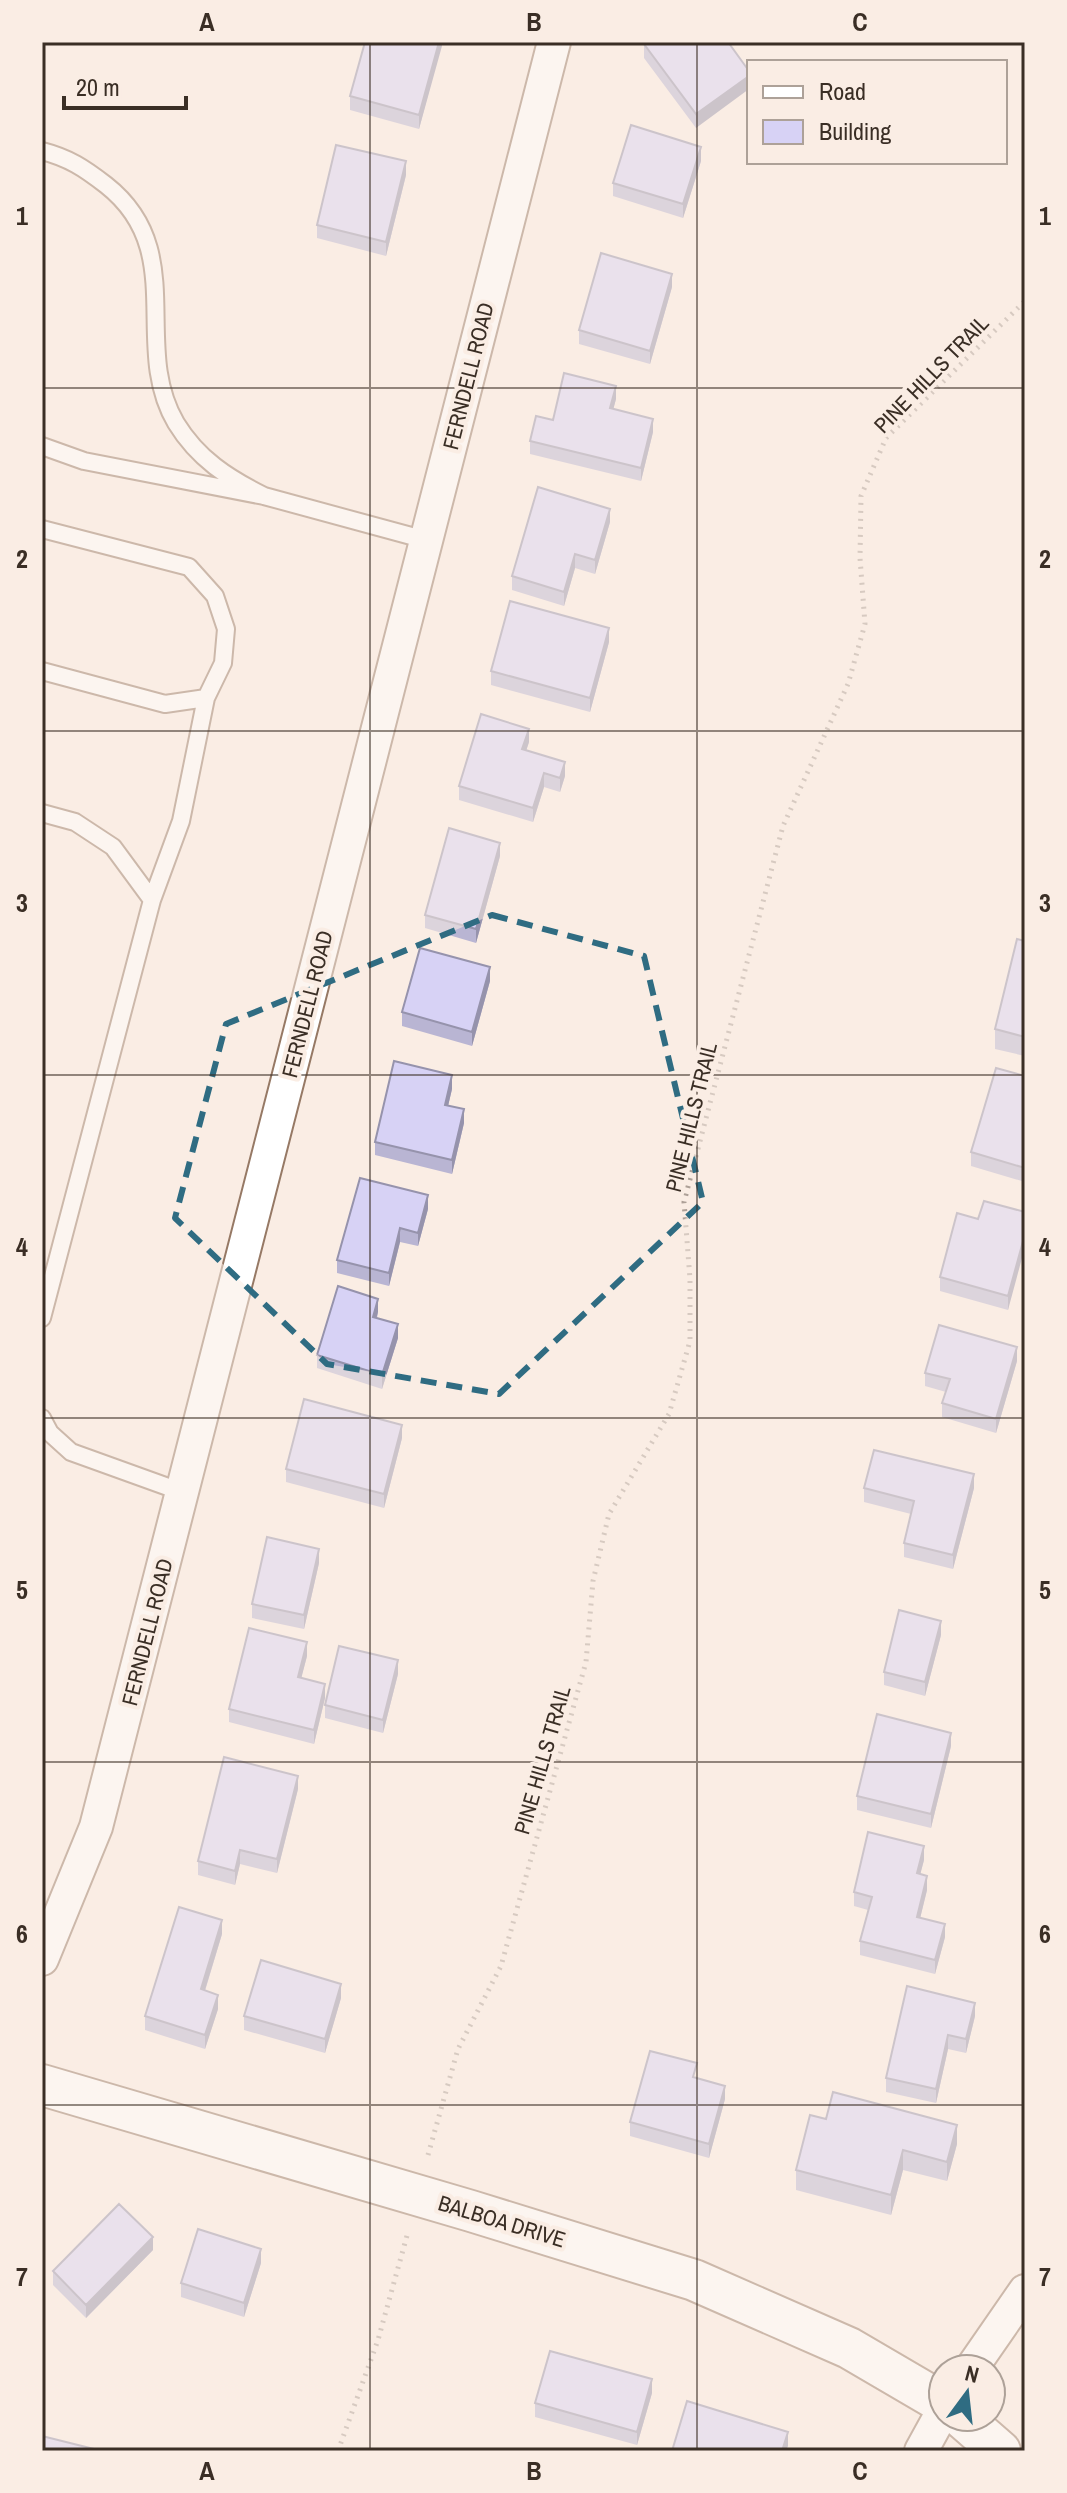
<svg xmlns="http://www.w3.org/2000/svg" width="1067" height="2493" font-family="'Archivo Narrow',sans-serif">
	<rect width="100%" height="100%" fill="#faede4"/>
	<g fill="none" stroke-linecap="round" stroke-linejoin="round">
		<defs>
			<path id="service" d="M42 151C69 158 84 168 106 185 190 251 130 345 176 423 198 459 228 478 264 496
				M42 446 84 461 264 496 426 540
				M42 529 189 567 215 596 226 629 223 663 206 698 165 704 42 671
				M42 813 75 822 113 847 152 900 42 1318
				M152 900 181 821 206 698
				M42 1418 50 1433 71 1452 182 1492"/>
			<path id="minor" d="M42 1959 96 1827 554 42
				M971 2369 1025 2291
				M921 2451 943 2411"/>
			<path id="tertiary" d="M42 2085 471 2211 694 2280 849 2348 943 2403
				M961 2417 1000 2451"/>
		</defs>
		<use href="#service" stroke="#967965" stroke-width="20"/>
		<use href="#minor" stroke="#967965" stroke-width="36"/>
		<use href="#tertiary" stroke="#967965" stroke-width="44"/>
		<path stroke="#ada097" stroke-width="5" stroke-dasharray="2 6" stroke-linecap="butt" d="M428 2155 458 2049 501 1966 586 1662 593 1581 609 1514 669 1414 690 1341V1279L684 1202 783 826 848 684 865 624 860 558 861 496 886 438 1025 301
			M338 2451 378 2340 408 2232"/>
		<use href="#service" stroke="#fff" stroke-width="16"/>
		<use href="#minor" stroke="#fff" stroke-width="32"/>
		<use href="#tertiary" stroke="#fff" stroke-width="40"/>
	</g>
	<path fill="#b9b5d3" d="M442 42 419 129 350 110V96Z
		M644 44 749 71 696 128 644 58Z
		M701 161 683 218 613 196V183Z
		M406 175 386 256 317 238V225Z
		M672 287 650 364 579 344V330Z
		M616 399 613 409 653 432 641 481 530 454V441L553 420Z
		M610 522 595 574 575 568 564 606 512 590V576Z
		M609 642 590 712 491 685V671Z
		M529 742 526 751 565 776 560 792 544 787 533 822 459 800V786Z
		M500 856 476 943 425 928V915Z
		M1025 941V1056L995 1049V1029Z
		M490 981 472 1046 402 1026V1012Z
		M1025 1076V1182L971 1166V1152Z
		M452 1089 448 1106 464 1123 452 1174 375 1155V1142Z
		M428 1209 418 1246 400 1242 389 1286 337 1273V1260Z
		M1025 1212 1008 1310 940 1291V1277L978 1219Z
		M378 1312 377 1318 398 1338 382 1389 317 1368V1355Z
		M1017 1361 996 1433 942 1417V1403L946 1392 925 1386V1373Z
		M402 1438 384 1508 286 1482V1469Z
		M864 1488H974L953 1569 904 1557V1543L911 1514 864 1502Z
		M319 1563 304 1629 252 1618V1604Z
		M941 1635 925 1696 884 1685V1672Z
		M307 1656 301 1678 325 1698 314 1744 229 1722V1709Z
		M398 1674 383 1733 325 1718V1705Z
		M951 1746 931 1828 857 1810V1796Z
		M298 1789 277 1873 240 1864 235 1885 198 1875V1861Z
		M924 1860 920 1874 927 1890 920 1918 945 1937 935 1974 860 1955V1941L868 1910 854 1906V1892Z
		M222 1934 205 1991 218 2009 205 2049 145 2030V2016Z
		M341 1998 325 2053 244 2030V2016Z
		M975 2016 966 2053 948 2049 936 2103 886 2092V2078Z
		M696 2078 725 2099 709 2158 630 2136V2122Z
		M826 2119 957 2144 947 2181 903 2170 891 2215 796 2190V2170Z
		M153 2250 86 2318 53 2285V2271Z
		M261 2263 244 2317 181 2297V2283Z
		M652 2393 637 2445 535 2417V2403Z"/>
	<path fill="#9693ac" d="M439 42H442V46L419 129V115Z
		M749 76V89L696 128V114Z
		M701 147V161L683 218V204Z
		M406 161V175L386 256V242Z
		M672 274V287L650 364V351Z
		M616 386V399L610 422V408Z
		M653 419V432L641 481V468Z
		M610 509V522L595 574V560Z
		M575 554V568L564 606V592Z
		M609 628V642L590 712V698Z
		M529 729V742L522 763V749Z
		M565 762V776L560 792V778Z
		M544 773V787L533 822V808Z
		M500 843V856L476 943V929Z
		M490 967V981L472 1046V1032Z
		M452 1075V1089L445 1119V1105Z
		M464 1109V1123L452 1174V1160Z
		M428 1195V1209L418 1246V1233Z
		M400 1228V1242L389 1286V1273Z
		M1025 1234V1247L1008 1310V1296Z
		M378 1299V1312L373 1331V1317Z
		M398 1324V1338L382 1389V1375Z
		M1017 1347V1361L996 1433V1419Z
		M402 1425V1438L384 1508V1494Z
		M974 1474V1488L953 1569V1555Z
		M319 1549V1563L304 1629V1615Z
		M941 1621V1635L925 1696V1682Z
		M307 1642V1656L298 1691V1677Z
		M398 1660V1674L383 1733V1720Z
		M325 1684V1698L314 1744V1730Z
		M951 1733V1746L931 1828V1814Z
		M298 1776V1789L277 1873V1859Z
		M924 1846V1860L917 1887V1873Z
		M240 1850V1864L235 1885V1871Z
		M927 1876V1890L917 1931V1917Z
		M222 1920V1934L201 2003V1989Z
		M945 1924V1937L935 1974V1960Z
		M341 1984V1998L325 2053V2039Z
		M218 1995V2009L205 2049V2035Z
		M975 2003V2016L966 2053V2039Z
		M948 2035V2049L936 2103V2089Z
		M725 2086V2099L709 2158V2144Z
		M957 2125V2144L947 2181V2162Z
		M903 2150V2170L891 2215V2195Z
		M153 2237V2250L86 2318V2305Z
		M261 2249V2263L244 2317V2303Z
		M652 2379V2393L637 2445V2432Z
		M788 2432V2446L786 2451H782Z"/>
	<path fill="#d7d2f5" stroke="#9693ac" stroke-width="2" d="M365 42H439L419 115 350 96Z
		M647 42H728L749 71V76L696 114 644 44Z
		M631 125 701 147 683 204 613 183Z
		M336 145 406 161 386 242 317 225Z
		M601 253 672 274 650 351 579 330Z
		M564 373 616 386 610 408 653 419 641 468 530 441 536 416 553 420Z
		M538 487 610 509 595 560 575 554 564 592 512 576Z
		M510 601 609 628 590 698 491 671Z
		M481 714 529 729 522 749 565 762 560 778 544 773 533 808 459 786Z
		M449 828 500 843 476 929 425 915Z
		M1017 939 1025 941V1037L995 1029Z
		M420 948 490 967 472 1032 402 1012Z
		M394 1061 452 1075 445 1105 464 1109 452 1160 375 1142Z
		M996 1068 1025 1076V1168L971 1152Z
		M360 1178 428 1195 418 1233 400 1228 389 1273 337 1260Z
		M984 1201 1025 1212V1234L1008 1296 940 1277 957 1213 978 1219Z
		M338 1286 378 1299 373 1317 398 1324 382 1375 317 1355Z
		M939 1325 1017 1347 996 1419 942 1403 950 1379 925 1373Z
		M304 1399 402 1425 384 1494 286 1469Z
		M874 1450 974 1474 953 1555 904 1543 914 1501 864 1488Z
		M267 1537 319 1549 304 1615 252 1604Z
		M899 1610 941 1621 925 1682 884 1672Z
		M249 1628 307 1642 298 1677 325 1684 314 1730 229 1709Z
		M339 1646 398 1660 383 1720 325 1705Z
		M877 1714 951 1733 931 1814 857 1796Z
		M224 1757 298 1776 277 1859 240 1850 235 1871 198 1861Z
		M868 1832 924 1846 917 1873 927 1876 917 1917 945 1924 935 1960 860 1941 872 1897 854 1892Z
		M179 1907 222 1920 201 1989 218 1995 205 2035 145 2016Z
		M261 1960 341 1984 325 2039 244 2016Z
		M907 1986 975 2003 966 2039 948 2035 936 2089 886 2078Z
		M650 2051 697 2063 693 2077 725 2086 709 2144 630 2122Z
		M833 2092 957 2125 947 2162 903 2150 891 2195 796 2170 810 2115 826 2119Z
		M119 2204 153 2237 86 2305 53 2271Z
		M198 2229 261 2249 244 2303 181 2283Z
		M550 2351 652 2379 637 2432 535 2403Z
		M687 2401 788 2432 782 2451H672Z
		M42 2436 102 2451H42Z"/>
	<path d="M0 0H1067V2493H0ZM492 915 644 956 703 1202 499 1394 327 1364 175 1218 226 1024Z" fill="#faede4" fill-opacity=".55" fill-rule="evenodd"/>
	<path fill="none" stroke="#2f6c82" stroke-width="6" stroke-dasharray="16 10" stroke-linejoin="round" d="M492 915 644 956 703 1202 499 1394 327 1364 175 1218 226 1024Z"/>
	<path fill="none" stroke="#3a2e25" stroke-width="2" stroke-opacity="0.55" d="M370 42V2451M697 42V2451M42 388H1025M42 731H1025M42 1075H1025M42 1418H1025M42 1762H1025M42 2105H1025"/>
	<g text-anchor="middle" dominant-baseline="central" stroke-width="8" stroke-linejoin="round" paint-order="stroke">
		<g font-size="22" fill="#3a2e25" stroke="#faede4">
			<text transform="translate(931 374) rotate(-46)">PINE HILLS TRAIL</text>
			<text transform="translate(468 376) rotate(-76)">FERNDELL ROAD</text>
			<text transform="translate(307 1004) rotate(-76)">FERNDELL ROAD</text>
			<text transform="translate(691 1117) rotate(-76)">PINE HILLS TRAIL</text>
			<text transform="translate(147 1632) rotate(-76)">FERNDELL ROAD</text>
			<text transform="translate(542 1760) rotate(-74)">PINE HILLS TRAIL</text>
			<text transform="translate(502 2221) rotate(17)">BALBOA DRIVE</text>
		</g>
	</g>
	<rect width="1067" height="2493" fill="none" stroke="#faede4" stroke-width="88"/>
	<rect x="747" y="60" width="260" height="104" fill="#faede4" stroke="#ada198" stroke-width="2"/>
	<rect x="763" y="86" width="40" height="12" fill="#ffffff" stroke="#ada198" stroke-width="2"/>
	<text x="819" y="100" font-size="24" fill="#3a2e25">Road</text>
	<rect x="763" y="120" width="40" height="24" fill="#d7d2f5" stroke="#ada198" stroke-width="2"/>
	<text x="819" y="140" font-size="24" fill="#3a2e25">Building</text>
	<g transform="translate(967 2393) rotate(15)"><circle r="38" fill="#faede4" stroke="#ada198" stroke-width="2"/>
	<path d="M0-6L14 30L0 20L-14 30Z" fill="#2f6c82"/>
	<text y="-12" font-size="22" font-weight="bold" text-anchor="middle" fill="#3a2e25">N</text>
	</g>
	<path d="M64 96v12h122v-12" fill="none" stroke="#3a2e25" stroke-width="4"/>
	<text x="76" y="96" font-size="24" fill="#3a2e25" stroke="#faede4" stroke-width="6" paint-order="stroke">20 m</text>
	<rect x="44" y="44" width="979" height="2405" fill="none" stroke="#3a2e25" stroke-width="3"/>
	<g font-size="26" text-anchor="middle" font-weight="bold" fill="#3a2e25">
		<text x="207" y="31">A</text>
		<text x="534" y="31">B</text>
		<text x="860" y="31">C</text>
		<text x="22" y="225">1</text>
		<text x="1045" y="225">1</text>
		<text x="22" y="568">2</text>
		<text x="1045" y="568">2</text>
		<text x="22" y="912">3</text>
		<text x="1045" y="912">3</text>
		<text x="22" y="1256">4</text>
		<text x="1045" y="1256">4</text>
		<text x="22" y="1599">5</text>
		<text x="1045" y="1599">5</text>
		<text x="22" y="1943">6</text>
		<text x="1045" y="1943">6</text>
		<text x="22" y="2286">7</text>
		<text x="1045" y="2286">7</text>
		<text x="207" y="2480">A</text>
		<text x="534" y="2480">B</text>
		<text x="860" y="2480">C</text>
	</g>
</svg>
